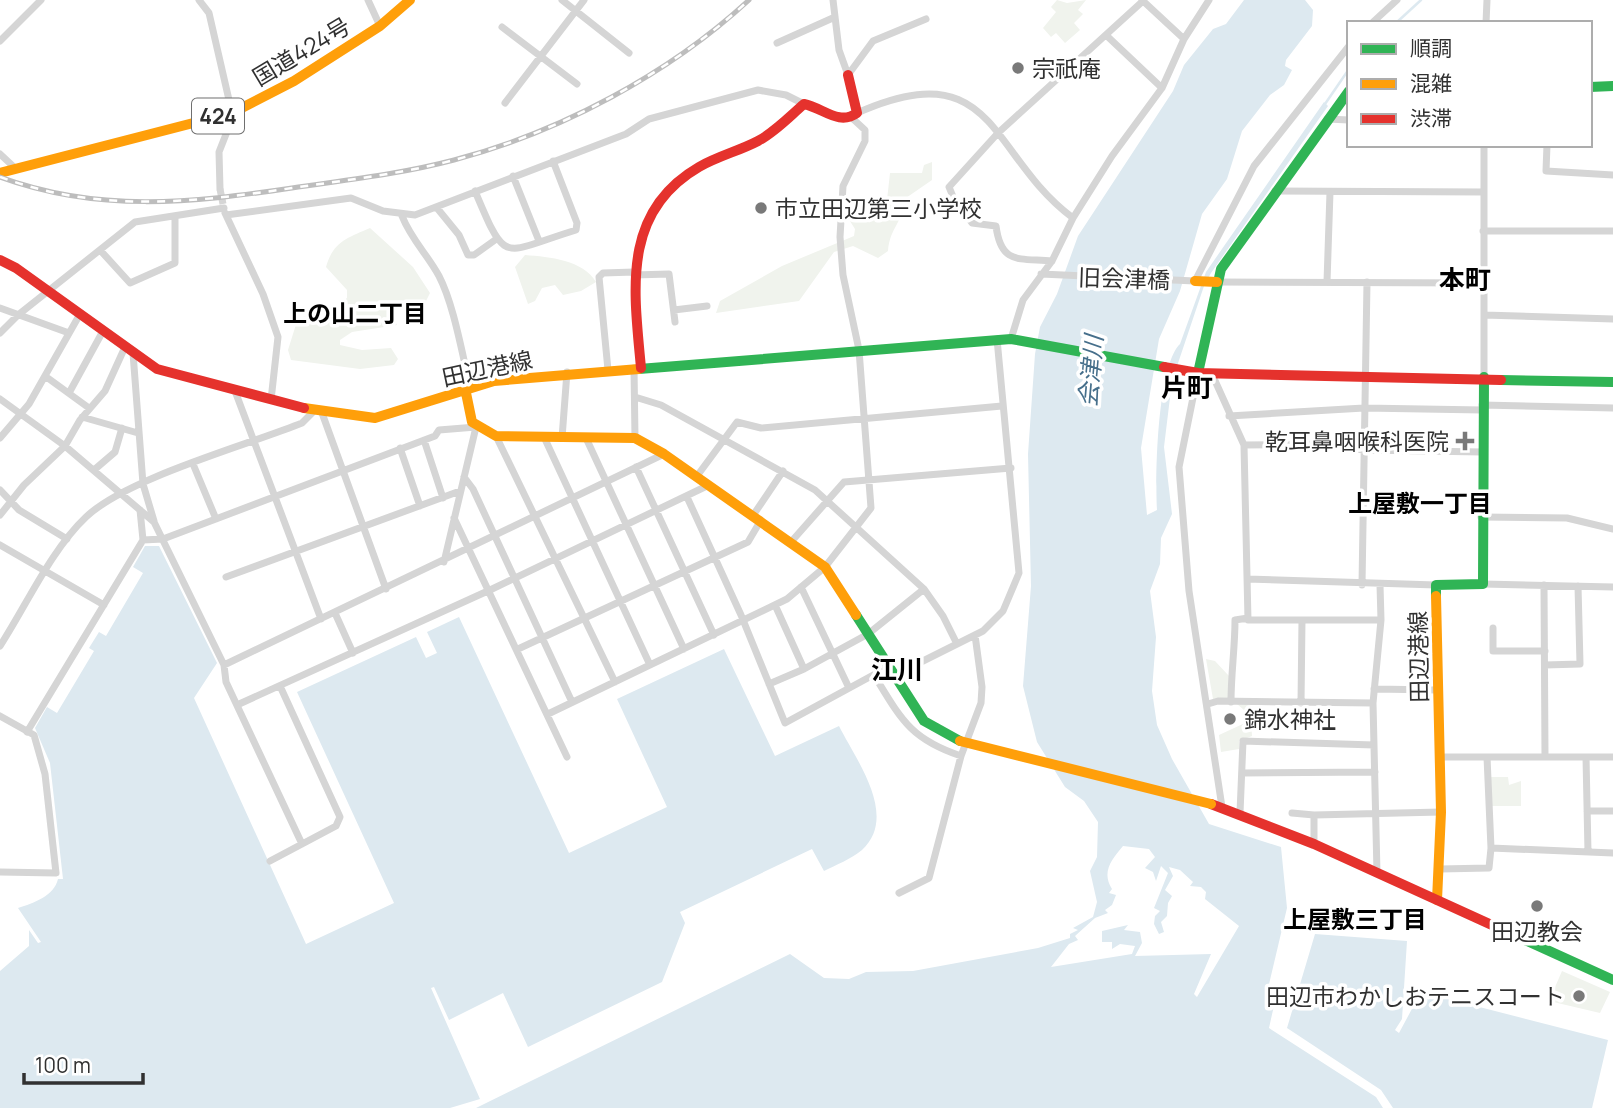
<svg xmlns="http://www.w3.org/2000/svg" width="1613" height="1108" font-family="Manrope,'Noto Sans JP',sans-serif">
	<rect width="100%" height="100%" fill="#fff"/>
	<path fill="#f0f3ed" d="M1057 0 1067 3 1086 0 1078 10 1083 14 1074 23 1080 30 1065 43 1056 33 1051 37 1043 28 1056 12 1051 7Z
		M932 162V180L903 200C903 225 890 226 888 251L878 258 853 246 834 252 799 301 716 313 720 301 782 266 854 236 855 229 848 218 857 211 887 200 890 173H922L924 165Z
		M370 228 413 267 430 293 426 301 391 304 390 312 397 325 352 332 340 340V345L362 350 391 348 398 359 394 365 360 369 291 360 288 350 298 318 329 311 347 298V290L326 267C333 242 347 238 370 228Z
		M525 255C550 257 583 260 596 282L581 291 563 295 555 285 542 288 535 301 528 304 515 267Z
		M1206 659 1215 661 1229 676 1228 698 1213 699Z
		M1237 704H1250L1252 736 1239 741V749L1221 752 1219 735 1245 723 1244 710Z
		M1490 777H1508L1509 785 1521 781V806H1491Z
		M1562 971 1610 992 1600 1013 1549 1001Z"/>
	<path fill="#dde9f0" fill-rule="evenodd" d="M1244 0H1305L1313 10 1312 26 1286 60 1285 66 1292 70 1284 85 1270 95 1242 131 1227 179 1202 214 1180 291 1159 339 1141 448 1147 515 1157 510C1155 479 1157 366 1180 344L1206 272 1324 102 1328 106 1211 273 1204 286 1172 381 1164 447 1172 514 1161 538 1160 564 1150 591 1156 637 1152 691 1157 725 1172 759 1209 824 1281 847 1287 908 1266 997 1275 1001 1269 1028 1376 1097 1383 1108H476L790 954 824 978 849 979 866 972 913 971 1038 948 1070 938V934L1078 930 1073 928 1093 917 1097 902 1090 871 1097 857 1098 822 1084 801 1065 787 1037 742 1023 686 1031 586 1028 454 1035 354 1040 327 1057 294 1078 236 1173 91 1184 65 1213 29 1226 24ZM1123 846 1149 849 1155 857 1145 868 1153 872 1156 881 1161 866 1168 873 1154 908 1160 911 1155 916 1154 924 1159 934 1164 932 1161 922 1167 916 1168 903 1172 896 1165 890 1173 876 1169 867 1180 870 1193 882 1190 886 1201 887 1206 892 1205 899 1239 926 1197 997 1194 994 1211 954 1135 956 1142 943 1140 932 1124 930 1128 925 1102 931V942H1112V949L1120 944 1135 946 1132 954 1051 967 1069 944 1078 940 1075 936 1095 918 1108 913 1105 910 1112 905 1116 895 1109 893 1112 889C1101 872 1112 859 1123 846Z
		M145 546H159L217 663 194 698 306 944 394 903 297 692 416 637 426 658 437 653 427 632 459 617 569 853 667 807 617 699 724 649 775 756 839 726C856 760 899 816 862 850 851 859 836 865 824 871L812 849 680 912 685 923 662 982 528 1047 503 993 449 1020 434 987 431 988 480 1099 450 1108H0V971L29 946V930L38 943 41 942 18 908C34 903 54 896 58 879H63L50 763 35 728 47 707 57 713 94 651 89 648 99 632 106 636 143 573 133 567Z
		M1315 934 1407 941 1402 1019 1395 1030 1399 1033 1421 992 1608 1040 1592 1108H1393L1381 1090 1287 1028Z"/>
	<g fill="none" stroke-linecap="round" stroke-linejoin="round">
		<path stroke="#dde9f0" stroke-width="2.5" d="M1396 23 1421 0
			M1325 104 1349 69"/>
		<path stroke="#d6d6d6" stroke-width="7" stroke-dasharray="7 3.5" stroke-linecap="butt" d="M220 189 223 204"/>
		<path stroke="#d5d5d5" stroke-width="7" d="M199 0 209 13 232 113V119L219 152 220 189
			M368 0 380 26
			M562 0 629 53
			M833 0 839 50 848 75
			M1142 0 1184 39
			M1372 23 1397 0
			M1486 23 1487 0
			M502 27 577 84
			M1107 36 1162 88
			M0 41 41 0
			M777 43 835 17
			M848 75 873 41 926 19
			M505 103 584 0
			M857 113C997 51 988 155 1073 218
			M1327 119 1349 120
			M1547 145 1546 171 1613 175
			M0 154 15 168
			M513 176 539 241
			M475 191C507 267 501 253 576 230L577 223 553 161
			M1275 191 1483 192
			M437 208 459 235 468 255H474L495 240
			M225 213 263 294 278 337 271 400
			M226 215 351 198 383 211 415 215 626 134 649 119 758 90 786 95 804 104
			M402 216C411 239 427 254 439 276 454 305 462 354 470 386
			M1483 231H1613
			M100 250 130 283 175 263V216
			M1052 261C1019 258 1001 265 996 226L972 223 954 199 949 187 998 133 1143 1
			M1041 274 1195 281 1254 166 1349 46
			M634 275 669 274 675 322
			M1217 282 1483 283
			M1327 282 1330 192
			M0 308 69 333
			M674 310 707 306
			M1484 315 1613 319
			M0 333 18 315 135 222 224 208
			M1011 339 1023 300 1052 261 1073 218 1112 156 1162 88 1184 39 1209 0
			M133 353 143 484 154 521
			M634 368 635 438
			M608 370 599 277 603 273 634 272
			M1198 373 1179 467 1189 591 1222 807
			M1212 374 1244 445 1248 620H1381
			M45 376 89 408
			M1484 377V145
			M235 391 321 619
			M69 393 103 331
			M635 397 661 405 815 490 924 589 943 616 957 644
			M0 399 65 446 154 522 224 665 226 682 302 844
			M1482 405 1613 408
			M322 413 386 589
			M1229 416 1364 408 1482 410
			M82 417 138 433
			M496 436 615 682
			M544 437 650 665
			M0 438 29 404 80 314
			M562 438 567 372
			M586 438 684 649
			M424 440 443 498
			M1244 445 1325 444 1363 450 1482 452
			M400 448 420 506
			M193 464 216 519
			M636 467 714 635
			M94 470 115 452 122 428
			M697 476 737 422 761 428 1002 406
			M464 477 473 489 572 702
			M0 490 19 510 67 539
			M687 497 741 615 785 723 888 667
			M754 514 783 471
			M0 515 24 485 65 446 80 420 105 391 125 347
			M1481 517 1567 518 1613 529
			M454 518 567 757
			M143 540 163 539 435 436 439 430 476 427 444 562
			M791 542 844 482 1011 468
			M0 545 104 605
			M226 577 460 491
			M1247 579 1436 585
			M1483 584 1613 587
			M1362 585 1367 282
			M1544 585 1545 757
			M801 587 849 688
			M775 605 804 669
			M335 613 353 653
			M1493 628V651H1545
			M0 646C26 606 51 550 86 517 127 478 245 446 302 423L314 411
			M518 649 748 542 761 520
			M224 665 664 454
			M1545 665 1580 664 1578 586
			M874 675C901 719 910 739 961 756L981 703 982 687 975 635
			M893 676 983 631 1003 611 1019 573 997 339
			M769 684 804 669 868 634 924 589
			M1374 689 1437 690
			M1231 702C1231 673 1235 648 1235 620L1248 618
			M1301 703 1302 620
			M1208 704 1218 701 1373 703
			M237 705 490 590 709 485
			M548 714 787 599 825 567 871 508 859 350 843 275 840 237 843 186 865 141V130L852 118
			M0 716 34 735 45 774 56 873 0 872
			M27 732 143 540 140 510
			M1440 757H1613
			M1487 757 1491 848 1613 853
			M1586 757 1588 852
			M1242 773 1375 772
			M1587 811H1613
			M1240 813 1243 741 1374 745
			M1292 813 1314 815
			M1314 844V815L1441 812
			M270 861 336 826 340 817 280 686
			M1440 869 1489 868 1491 848
			M1377 873 1373 703 1381 620 1380 585
			M899 893 929 878 961 756"/>
		<path stroke="#30b455" stroke-width="10" d="M1590 87 1613 86
			M639 369 1011 339 1164 367
			M1198 373 1221 269 1349 91
			M1501 380 1613 382
			M1436 596V585L1483 584 1484 377
			M856 615 924 721 960 741
			M1494 926 1613 980"/>
		<path stroke="#ff9f0a" stroke-width="10" d="M0 173 232 113 294 81 380 26 410 0
			M1195 281 1217 282
			M465 388 472 422 496 436 635 438 664 454 825 567 856 615
			M304 408 375 418 494 381 639 369
			M1436 596 1441 812 1437 900"/>
		<path stroke="#e5322d" stroke-width="10" d="M0 260 16 268 157 369 304 408
			M1164 367 1198 373 1501 380
			M641 368C634 291 621 212 699 167 718 156 739 151 758 141 775 132 789 117 804 104 823 108 839 126 857 113L848 75
			M1211 804 1314 844 1494 926"/>
		<defs>
			<path id="rail" d="M0 177C99 213 191 203 292 188 346 180 401 174 454 160 560 132 669 74 749 0"/>
		</defs>
		<use href="#rail" stroke="#bdbdbd" stroke-width="5"/>
		<use href="#rail" stroke="#fff" stroke-width="2.5" stroke-dasharray="8" stroke-linecap="butt"/>
		<path stroke="#ff9f0a" stroke-width="10" d="M960 741 1211 804"/>
	</g>
	<g fill="#797979" stroke="#fff" stroke-width="2.5">
		<circle cx="1018" cy="68" r="7"/>
		<circle cx="761" cy="208" r="7"/>
		<path d="M1461.5 430.5h7v7h7v7h-7v7h-7v-7h-7v-7h7z"/>
		<circle cx="1230" cy="719" r="7"/>
		<circle cx="1537" cy="906" r="7"/>
		<circle cx="1579" cy="996" r="7"/>
	</g>
	<g text-anchor="middle" dominant-baseline="central" stroke-width="7" stroke-linejoin="round" paint-order="stroke">
		<rect fill="#fff" stroke="#6f6f6f" stroke-width="2" x="192" y="98.5" width="52" height="35" rx="5"/>
		<g font-size="21" font-weight="bold" fill="#313131">
			<text x="218" y="116">424</text>
		</g>
		<g font-size="23" fill="#313131" stroke="#fff">
			<text transform="translate(301 51) rotate(-31)">国道424号</text>
			<text transform="translate(1124 278) rotate(2)">旧会津橋</text>
			<text transform="translate(487 368) rotate(-12)">田辺港線</text>
			<text transform="translate(1418 657) rotate(-91)">田辺港線</text>
		</g>
		<g font-size="23" fill="#313131" stroke="#fff" text-anchor="start">
			<text x="1032" y="68">宗祇庵</text>
			<text x="775" y="208">市立田辺第三小学校</text>
			<text x="1449" y="441" text-anchor="end">乾耳鼻咽喉科医院</text>
			<text x="1244" y="719">錦水神社</text>
			<text x="1537" y="931" text-anchor="middle">田辺教会</text>
			<text x="1565" y="996" text-anchor="end">田辺市わかしおテニスコート</text>
		</g>
		<g font-size="24" font-weight="bold" fill="#000" stroke="#fff">
			<text x="355" y="312">上の山二丁目</text>
			<text x="1420" y="502">上屋敷一丁目</text>
			<text x="1355" y="918">上屋敷三丁目</text>
		</g>
		<g font-size="24" font-style="italic" fill="#466f8b" stroke="#fff">
			<text transform="translate(1090 371) rotate(-85)">会津川</text>
		</g>
		<g font-size="26" font-weight="bold" fill="#000" stroke="#fff">
			<text x="1465" y="279">本町</text>
			<text x="1187" y="387">片町</text>
			<text x="897" y="669">江川</text>
		</g>
	</g>
	<rect x="1347" y="21" width="245" height="126" fill="#ffffff" stroke="#adadad" stroke-width="2"/>
	<rect x="1361" y="44" width="35" height="10" fill="#30b455" stroke="#adadad" stroke-width="2"/>
	<text x="1410" y="56" font-size="21" fill="#313131">順調</text>
	<rect x="1361" y="79" width="35" height="10" fill="#ff9f0a" stroke="#adadad" stroke-width="2"/>
	<text x="1410" y="91" font-size="21" fill="#313131">混雑</text>
	<rect x="1361" y="114" width="35" height="10" fill="#e5322d" stroke="#adadad" stroke-width="2"/>
	<text x="1410" y="126" font-size="21" fill="#313131">渋滞</text>
	<path d="M24 1073v10h119v-10" fill="none" stroke="#313131" stroke-width="3.5"/>
	<text x="35" y="1073" font-size="21" fill="#313131" stroke="#ffffff" stroke-width="5" paint-order="stroke">100 m</text>
</svg>
